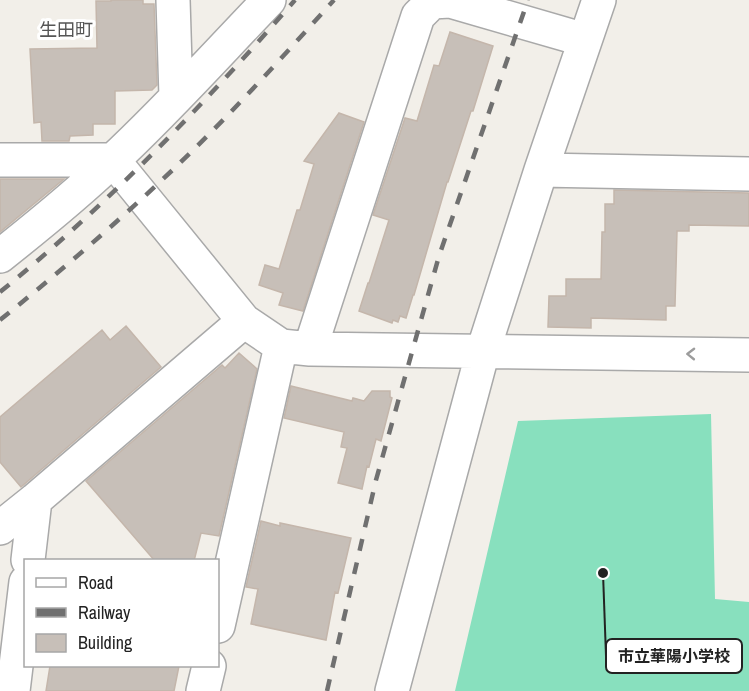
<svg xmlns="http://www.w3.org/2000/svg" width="749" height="691" font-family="'Archivo Narrow','Noto Sans JP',sans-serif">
	<rect width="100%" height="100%" fill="#f2efe9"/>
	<path fill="#88e0be" d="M711 414 715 599 749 602V691H455L518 421Z"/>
	<path fill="#c7bfb8" stroke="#c4b6ab" stroke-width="1.5" d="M111 0H143V4H154L157 85 152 90 115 91V124H93V135L70 136 69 141H42L41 122 34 123 30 49 97 48 96 1H111Z
		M450 32 493 46 473 111H471L448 182H447L414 295H413L406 318 400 316 398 322 393 320 392 323 359 311 368 283H369L389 220 373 215 405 118 417 121 434 65 439 66Z
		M339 113 364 122 303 311 279 305 283 293 259 285 265 265 279 269 297 210H300L314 164 304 161Z
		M0 179H64L0 232Z
		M614 190 749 193V226L689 225V231H677L675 306H666V320L591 318V328L548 327 549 296H566V279H601L602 232H605V204H614Z
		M126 326 161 367 21 487 0 462V417L102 330 110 340Z
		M239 353 257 369 219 536 201 533 194 561H155L86 481 222 365 225 368Z
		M291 386 352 401 353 398 364 401 372 391H390V397L392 398 381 441 376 439 369 467 367 466 362 489 338 483 347 448 341 447 344 432 284 418Z
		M261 521 280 526V523L351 538 338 593 335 592 326 640 251 624 258 589 246 587Z
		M50 666H179L174 691H46Z"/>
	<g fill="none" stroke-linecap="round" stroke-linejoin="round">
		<defs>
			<path id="minor" d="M173 0 176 97
				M0 160H113
				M113 160 244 321 281 346 310 349 749 355
				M541 170 749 174
				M0 256C38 226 76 195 112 161 167 110 217 54 269 0
				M310 349 418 16 432 2 450 1 585 40
				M0 528 35 500 244 321
				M28 560 35 500
				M218 626 281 346
				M13 691 26 582
				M203 691 209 666
				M392 691 483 351 541 170 599 0"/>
		</defs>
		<use href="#minor" stroke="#a9a9a9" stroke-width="36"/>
		<use href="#minor" stroke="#fff" stroke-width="33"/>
		<path stroke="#707070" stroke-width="4.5" stroke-dasharray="12 12" stroke-linecap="butt" d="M0 292C107 205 204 105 295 0
			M0 320C56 275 111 228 163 179 223 123 279 61 334 0
			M327 691 376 480 439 256 528 0"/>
	</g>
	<defs><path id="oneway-chevron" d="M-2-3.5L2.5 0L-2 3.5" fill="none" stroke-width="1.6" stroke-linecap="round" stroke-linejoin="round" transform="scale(1.5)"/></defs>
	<use stroke="#9c9c9c" href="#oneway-chevron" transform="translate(691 354) rotate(-179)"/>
	<g text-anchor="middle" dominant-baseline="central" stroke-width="6" stroke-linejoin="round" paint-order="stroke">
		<g font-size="18" fill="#555" stroke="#fff">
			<text x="66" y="29">生田町</text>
		</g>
	</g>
	<path fill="none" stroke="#222" stroke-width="2" d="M603 573L606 656"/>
	<circle fill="#222" stroke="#fff" stroke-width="2" cx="603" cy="573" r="6"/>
	<rect fill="#fff" stroke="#222" stroke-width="2" x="606" y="639" width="136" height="34" rx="6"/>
	<g font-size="16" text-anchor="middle" font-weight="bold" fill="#222">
		<text x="674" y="662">市立華陽小学校</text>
	</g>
	<rect x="24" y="559" width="195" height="108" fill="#ffffff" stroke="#a7a7a7" stroke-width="1.5"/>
	<rect x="36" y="578" width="30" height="9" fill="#ffffff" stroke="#a7a7a7" stroke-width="1.5"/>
	<text x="78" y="589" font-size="18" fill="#222222">Road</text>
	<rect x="36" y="608" width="30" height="9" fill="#707070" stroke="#a7a7a7" stroke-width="1.5"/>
	<text x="78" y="619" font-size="18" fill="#222222">Railway</text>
	<rect x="36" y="634" width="30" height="18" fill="#c7bfb8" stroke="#a7a7a7" stroke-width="1.5"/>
	<text x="78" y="649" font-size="18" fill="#222222">Building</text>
</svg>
